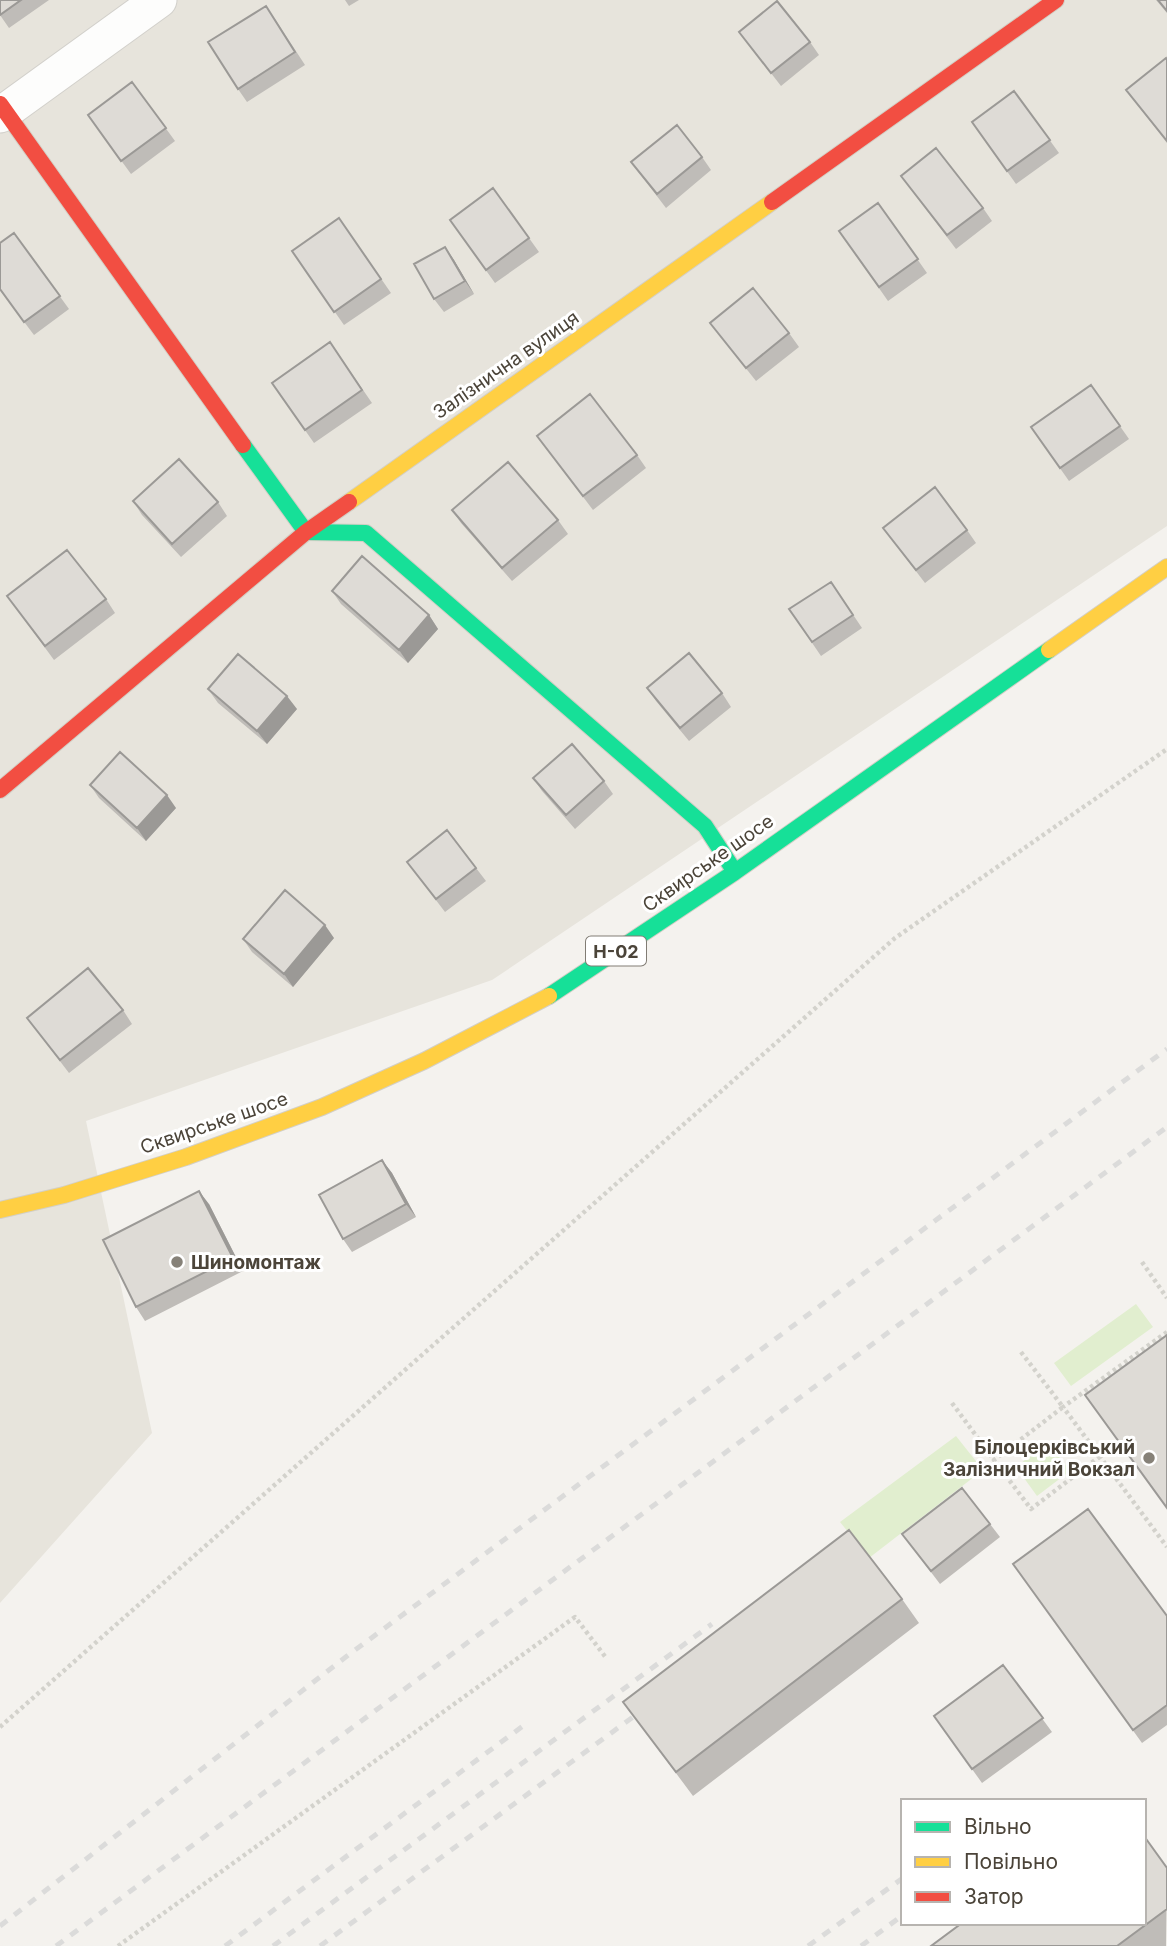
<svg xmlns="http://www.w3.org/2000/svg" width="1167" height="1946" font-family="Inter,sans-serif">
	<rect width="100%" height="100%" fill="#f4f2ee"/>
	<path fill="#e7e4dc" d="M0 0H1167V526L492 980 86 1121 152 1433 0 1603Z"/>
	<path fill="#e1eecf" d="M1136 1304 1153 1327 1071 1386 1054 1363Z
		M956 1436 983 1470 869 1558 840 1522Z
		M1048 1442 1070 1471 1037 1496 1016 1467Z"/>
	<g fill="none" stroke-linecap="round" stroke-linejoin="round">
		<defs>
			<path id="street" d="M0 115 159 0"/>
			<path id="fast" d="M243 445 306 532 366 533 705 826 735 872
				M549 996 735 872 1049 650"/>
			<path id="slow" d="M349 502 772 202
				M1049 650 1167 567
				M0 1210 64 1195 186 1157 322 1107 424 1061 549 996"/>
			<path id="jam" d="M0 104 243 445
				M772 202 1056 0
				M0 790 306 532 349 502"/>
		</defs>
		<use href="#street" stroke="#d2d0cb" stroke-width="37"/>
		<use href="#fast" stroke="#d3cfc5" stroke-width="18"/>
		<use href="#slow" stroke="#d3cfc5" stroke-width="18"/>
		<use href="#jam" stroke="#d3cfc5" stroke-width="18"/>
		<path stroke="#d3d2cc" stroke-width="4.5" stroke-dasharray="3.5 3.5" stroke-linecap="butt" d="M1142 1262 1167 1298
			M1167 1332 1063 1407 1167 1547
			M1021 1352 1063 1407 994 1460 1031 1509 1099 1457
			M952 1403 994 1460
			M0 1727 895 938 1167 749
			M118 1946 575 1617 607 1659"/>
		<use href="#street" stroke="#fdfdfc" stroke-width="35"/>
		<use href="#fast" stroke="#16e098" stroke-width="16"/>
		<use href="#slow" stroke="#ffcf43" stroke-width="16"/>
		<use href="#jam" stroke="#f24e42" stroke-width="16"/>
		<path stroke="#dbdbda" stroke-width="5" stroke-dasharray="9 9" stroke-linecap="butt" d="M0 1926 347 1656 1167 1049
			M56 1946 1167 1127
			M225 1946 527 1723
			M273 1946 712 1624
			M320 1946 648 1706
			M808 1946 903 1878
			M861 1946 903 1915"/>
	</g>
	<path fill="#bfbcb8" d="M0 0H49L9 28 0 15Z
		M345 0H359L349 6Z
		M1156 0H1167V13Z
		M275 19 305 65 247 102 238 89Z
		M739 32 810 42 819 55 781 86Z
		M1167 60V143L1126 90Z
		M132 82 175 141 131 174 88 115Z
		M1014 91 1059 153 1016 184 972 122Z
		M702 157 711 170 666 208 631 162Z
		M901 176 983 208 992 221 956 249Z
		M493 188 539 252 495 283 450 220Z
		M878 203 927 273 888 301 839 231Z
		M339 218 391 293 344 325 292 251Z
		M14 233 69 309 34 335 0 290Z
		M445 247 454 260 474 294 444 312 434 299Z
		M710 323 789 333 799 347 756 381Z
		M330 342 372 403 314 443 272 383Z
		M1091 385 1129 439 1069 481 1031 427Z
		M537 436 637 455 646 468 593 510Z
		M133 501 218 502 227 516 181 557 142 515Z
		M452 510 558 520 568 534 512 581 461 523Z
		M883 528 967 530 976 543 925 583Z
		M831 582 862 628 821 656 789 609Z
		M332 591 429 615 438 629 408 663 341 604Z
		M7 596 106 599 115 613 54 660Z
		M647 688 722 693 731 707 689 741 656 701Z
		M208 689 297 709 267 744 218 703Z
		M533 778 604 781 613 794 575 829 542 791Z
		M90 785 176 808 146 841 99 798Z
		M407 862 476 868 486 881 445 912Z
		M334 938 293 987 252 952 243 939Z
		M123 1010 132 1024 69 1073 27 1018Z
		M382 1160 392 1173 416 1217 352 1252 343 1239Z
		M209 1204 243 1271 145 1321 136 1307Z
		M990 1524 1000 1537 940 1584 902 1534Z
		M1013 1564 1167 1616V1725L1142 1743Z
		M902 1599 919 1623 693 1796 623 1702Z
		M1003 1665 1052 1732 982 1783 934 1716Z
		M1167 1868 1166 1946H931Z"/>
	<path fill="#9b9996" d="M445 247 454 260 474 294 465 281Z
		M429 615 438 629 408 663 399 650Z
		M287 696 297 709 267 744 257 731Z
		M167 795 176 808 146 841 137 828Z
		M325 925 334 938 293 987 284 974Z
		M382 1160 392 1173 416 1217 406 1204Z
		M199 1191 209 1204 243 1271 233 1258Z"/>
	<path fill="#dedbd6" stroke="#9b9996" stroke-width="2" d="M0 0H21L0 15Z
		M1158 0H1167V11Z
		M777 1 810 42 771 73 739 32Z
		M266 6 295 52 238 89 208 42Z
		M1166 58 1167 60V141L1126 90Z
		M132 82 166 128 121 161 88 115Z
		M1014 91 1050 140 1007 171 972 122Z
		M677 125 702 157 657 194 631 162Z
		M936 148 983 208 947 235 901 176Z
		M493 188 529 238 486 270 450 220Z
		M878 203 918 259 879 287 839 231Z
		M339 218 381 279 334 312 292 251Z
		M14 233 60 296 24 322 0 289V243Z
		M445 247 465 281 434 299 414 264Z
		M753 288 789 333 746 368 710 323Z
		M330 342 362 390 305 430 272 383Z
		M1091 385 1120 426 1060 468 1031 427Z
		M590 394 637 455 583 496 537 436Z
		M179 459 218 502 172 544 133 501Z
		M508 462 558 520 502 568 452 510Z
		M935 487 967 530 916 570 883 528Z
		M67 550 106 599 45 646 7 596Z
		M362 556 429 615 399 650 332 591Z
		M831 582 853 615 812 642 789 609Z
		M689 653 722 693 680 728 647 688Z
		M238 654 287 696 257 731 208 689Z
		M572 744 604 781 566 815 533 778Z
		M120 752 167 795 137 828 90 785Z
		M447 830 476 868 436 899 407 862Z
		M285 890 325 925 284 974 243 939Z
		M88 968 123 1010 60 1060 27 1018Z
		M382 1160 406 1204 343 1239 319 1195Z
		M199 1191 233 1258 136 1307 103 1240Z
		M1167 1335V1508L1085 1395Z
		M962 1488 990 1524 931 1571 902 1534Z
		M1088 1509 1167 1616V1705L1133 1730 1013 1564Z
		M849 1530 902 1599 676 1772 623 1702Z
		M1003 1665 1043 1718 972 1769 934 1716Z
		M1144 1836 1167 1868V1909L1117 1946H931L962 1923H1144Z"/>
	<g fill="#868178" stroke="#fff" stroke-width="2.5">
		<circle cx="177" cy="1262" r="7"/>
		<circle cx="1149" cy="1458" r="7"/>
	</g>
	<g text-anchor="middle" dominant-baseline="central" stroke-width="6" stroke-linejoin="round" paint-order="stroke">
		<rect fill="#fff" stroke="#817c74" stroke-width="2" x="586" y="936.5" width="60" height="29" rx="5"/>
		<g font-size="18" font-weight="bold" fill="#4b4439">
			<text x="616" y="951">Н-02</text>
		</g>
		<g font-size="19" fill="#4b4439" stroke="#fff">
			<text transform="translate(506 365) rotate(-35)">Залізнична вулиця</text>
			<text transform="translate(708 863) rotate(-35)">Сквирське шосе</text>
			<text transform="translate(214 1123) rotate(-19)">Сквирське шосе</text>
		</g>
		<g font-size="19" font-weight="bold" fill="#4b4439" stroke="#fff" text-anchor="start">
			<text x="191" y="1262">Шиномонтаж</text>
			<text x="1135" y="1447" text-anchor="end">Білоцерківський<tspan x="1135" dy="22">Залізничний Вокзал</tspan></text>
		</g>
	</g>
	<rect x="901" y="1799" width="245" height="126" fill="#ffffff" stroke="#b7b4b0" stroke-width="2"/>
	<rect x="915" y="1822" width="35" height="10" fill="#16e098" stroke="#b7b4b0" stroke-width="2"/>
	<text x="964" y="1834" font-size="21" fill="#4b4439">Вільно</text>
	<rect x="915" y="1857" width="35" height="10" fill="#ffcf43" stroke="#b7b4b0" stroke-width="2"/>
	<text x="964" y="1869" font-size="21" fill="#4b4439">Повільно</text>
	<rect x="915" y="1892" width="35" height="10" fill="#f24e42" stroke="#b7b4b0" stroke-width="2"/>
	<text x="964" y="1904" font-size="21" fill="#4b4439">Затор</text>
</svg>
